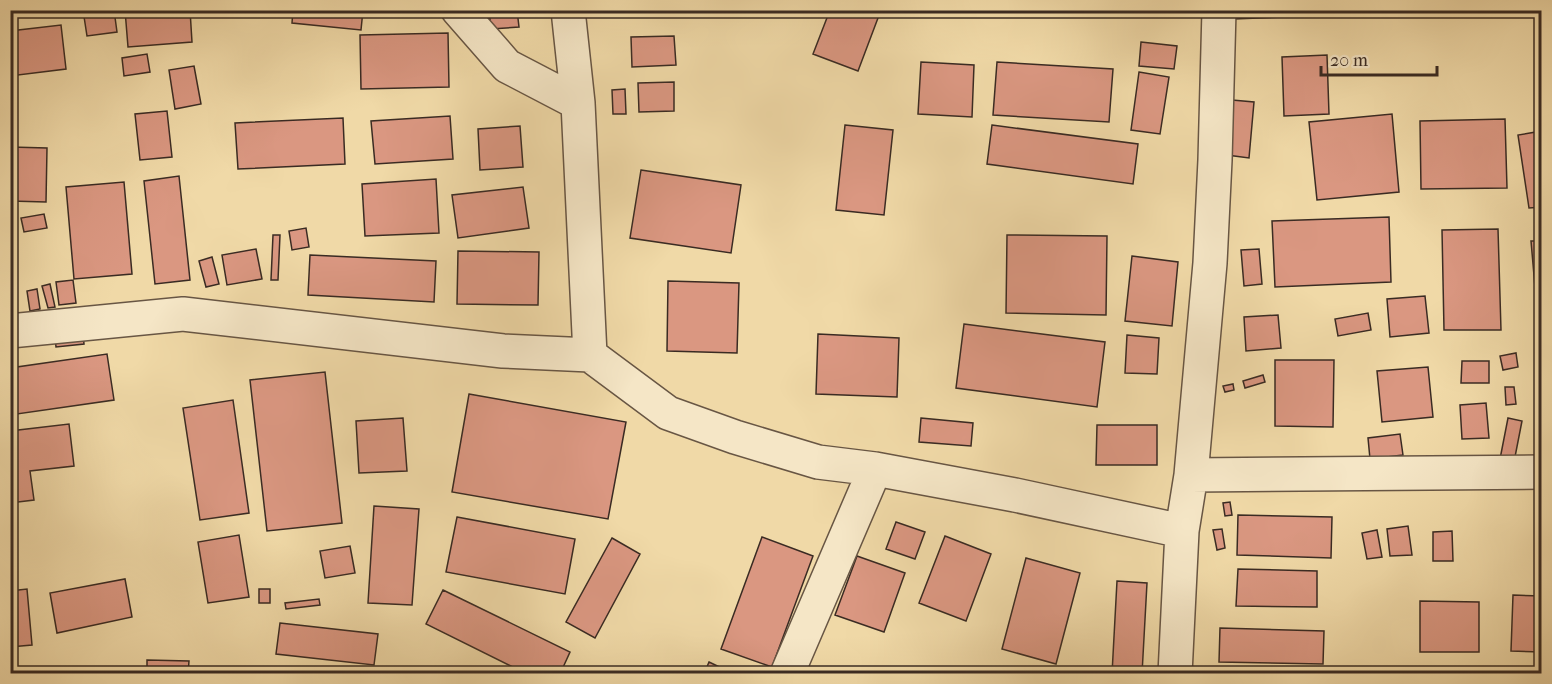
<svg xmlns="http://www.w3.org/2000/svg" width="1552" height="684" font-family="'IM FELL French Canon',serif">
	<rect width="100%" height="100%" fill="#f0d9a7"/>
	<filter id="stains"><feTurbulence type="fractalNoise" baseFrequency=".00333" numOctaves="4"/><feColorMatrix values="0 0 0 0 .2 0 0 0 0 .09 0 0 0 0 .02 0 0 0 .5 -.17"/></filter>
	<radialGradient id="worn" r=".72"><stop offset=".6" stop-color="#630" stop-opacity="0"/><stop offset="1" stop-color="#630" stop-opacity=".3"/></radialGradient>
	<path fill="#da9781" stroke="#3a2b23" stroke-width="1.5" d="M16 10H63L62 15Z
		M83 10H114L117 32 87 36Z
		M125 10H190L192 42 128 47Z
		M293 10H363L361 30 292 23Z
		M517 10 519 27 491 29 489 11Z
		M830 10H881L858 71 813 54Z
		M1233 10H1283L1284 17 1234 19Z
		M61 25 66 69 10 76V31Z
		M448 33 449 87 361 89 360 35Z
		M674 36 676 65 632 67 631 37Z
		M1141 42 1177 46 1174 69 1139 66Z
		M147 54 150 72 124 76 122 58Z
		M1327 55 1329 114 1284 116 1282 57Z
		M921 62 974 65 972 117 918 114Z
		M997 62 1113 69 1109 122 993 115Z
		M194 66 201 104 175 109 169 70Z
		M1139 72 1169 77 1160 134 1131 130Z
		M674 82V111L639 112 638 83Z
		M625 89 626 114H613L612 90Z
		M1232 100 1254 102 1249 158 1227 155Z
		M167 111 172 157 140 160 135 114Z
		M1392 114 1399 192 1317 200 1309 122Z
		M450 116 453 159 375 164 371 121Z
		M343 118 345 164 238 169 235 123Z
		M1505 119 1507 188 1421 189 1420 121Z
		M845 125 893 130 884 215 836 210Z
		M992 125 1138 144 1133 184 987 164Z
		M520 126 523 167 480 170 478 129Z
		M1542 131V207L1529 208 1518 135Z
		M10 147 47 148 46 202 10 201Z
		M641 170 741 185 731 253 630 238Z
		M179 176 190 280 155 284 144 181Z
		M436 179 439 233 365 236 362 184Z
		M124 182 132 274 74 279 66 187Z
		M523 187 529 228 458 238 452 195Z
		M44 214 47 228 24 232 21 218Z
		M1389 217 1391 282 1275 287 1272 221Z
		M306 228 309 247 292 250 289 231Z
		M1498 229 1501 330H1444L1442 230Z
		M273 235H280L278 280H271Z
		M1007 235 1107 236 1106 315 1006 313Z
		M1531 241H1542V310H1537Z
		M256 249 262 279 227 285 222 255Z
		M1259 249 1262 284 1244 286 1241 250Z
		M458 251 539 252 538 305 457 304Z
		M310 255 436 261 434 302 308 295Z
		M1132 256 1178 262 1172 326 1125 321Z
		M212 257 219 284 206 287 199 261Z
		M73 280 76 303 59 305 56 282Z
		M668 281 739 283 737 353 667 351Z
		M50 284 55 307 48 308 42 286Z
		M37 289 40 309 30 311 27 291Z
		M1425 296 1429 333 1390 337 1387 299Z
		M1368 313 1371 330 1338 336 1335 319Z
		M1278 315 1281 348 1246 351 1244 317Z
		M964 324 1105 342 1097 407 956 388Z
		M83 333 84 344 56 347 55 337Z
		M1536 333H1542V410L1535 409Z
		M818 334 899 338 897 397 816 394Z
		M1127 335 1159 338 1157 374 1125 373Z
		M1516 353 1518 367 1503 370 1500 356Z
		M107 354 114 400 10 415V368Z
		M1275 360H1334L1333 427 1275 426Z
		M1462 361H1489V383H1461Z
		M1428 367 1433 417 1382 422 1377 371Z
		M325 372 342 523 267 531 250 380Z
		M1263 375 1265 382 1245 388 1243 381Z
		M1233 384 1234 390 1225 392 1223 386Z
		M1505 387H1514L1516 404 1506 405Z
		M469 394 626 422 608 519 452 492Z
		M233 400 249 513 200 520 183 408Z
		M1486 403 1489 438 1462 439 1460 405Z
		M403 418 407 471 359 473 356 421Z
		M921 418 973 423 971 446 919 442Z
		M1508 418 1522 421 1514 462 1500 459Z
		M69 424 74 466 30 471 34 500 10 503V431Z
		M1097 425H1157V465H1096Z
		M1400 434 1403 455 1370 459 1368 438Z
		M1230 502 1232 515 1225 516 1223 503Z
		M374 506 419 509 412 605 368 603Z
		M1238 515 1332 517 1331 558 1237 555Z
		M457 517 575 539 565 594 446 572Z
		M896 522 925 532 915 559 886 549Z
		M1408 526 1412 555 1390 556 1387 529Z
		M1222 529 1225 548 1217 550 1213 530Z
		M1377 530 1382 557 1367 559 1362 533Z
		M1452 531 1453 561H1433V532Z
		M239 535 249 597 208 603 198 542Z
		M945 536 991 554 966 621 919 603Z
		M762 537 813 556 772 667 721 649Z
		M612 538 640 554 595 638 566 622Z
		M350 546 355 573 325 578 320 551Z
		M857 556 905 573 884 632 835 615Z
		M1026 558 1080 573 1056 664 1002 649Z
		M1238 569 1317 571V607L1236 606Z
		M125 579 132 617 57 633 50 593Z
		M1117 581 1147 583 1142 674H1112Z
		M27 589 32 645 10 647V591Z
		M259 589H270V603H259Z
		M443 590 570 652 560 674H527L426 624Z
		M1513 595 1542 596V652L1511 651Z
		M319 599 320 605 286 609 285 603Z
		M1420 601 1479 602V652H1420Z
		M280 623 378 634 374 665 276 654Z
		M1220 628 1324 631 1323 664 1219 662Z
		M147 660 189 661 188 674H147Z
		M709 662 734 674H704Z
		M48 669V674H10V673Z"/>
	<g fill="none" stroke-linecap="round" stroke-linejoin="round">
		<defs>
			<path id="street" d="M458 10 507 66 578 103
				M568 10 578 103 590 355
				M10 331 183 314 503 351 590 355 668 413 735 437 818 462 875 469 1015 495 1182 531
				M1191 475 1542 472
				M787 674 875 469
				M1175 674 1182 531 1191 475 1210 263 1215 160 1219 10"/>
		</defs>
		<use href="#street" stroke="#685644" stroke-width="36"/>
		<use href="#street" stroke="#f5e6c6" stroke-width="33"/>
	</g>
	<rect width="1552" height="684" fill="none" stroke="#f0d9a7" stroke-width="36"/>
	<rect x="12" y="12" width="1528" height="660" fill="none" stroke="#3a2b23" stroke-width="3"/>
	<rect x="18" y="18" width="1516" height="648" fill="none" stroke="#3a2b23" stroke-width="1.5"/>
	<path d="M1321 66v9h116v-9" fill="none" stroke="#3a2b23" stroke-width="3"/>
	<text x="1330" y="66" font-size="18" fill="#3a2b23" stroke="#f5e6c6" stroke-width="4.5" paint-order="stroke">20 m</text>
	<rect width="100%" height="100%" filter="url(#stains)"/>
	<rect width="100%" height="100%" fill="url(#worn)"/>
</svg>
